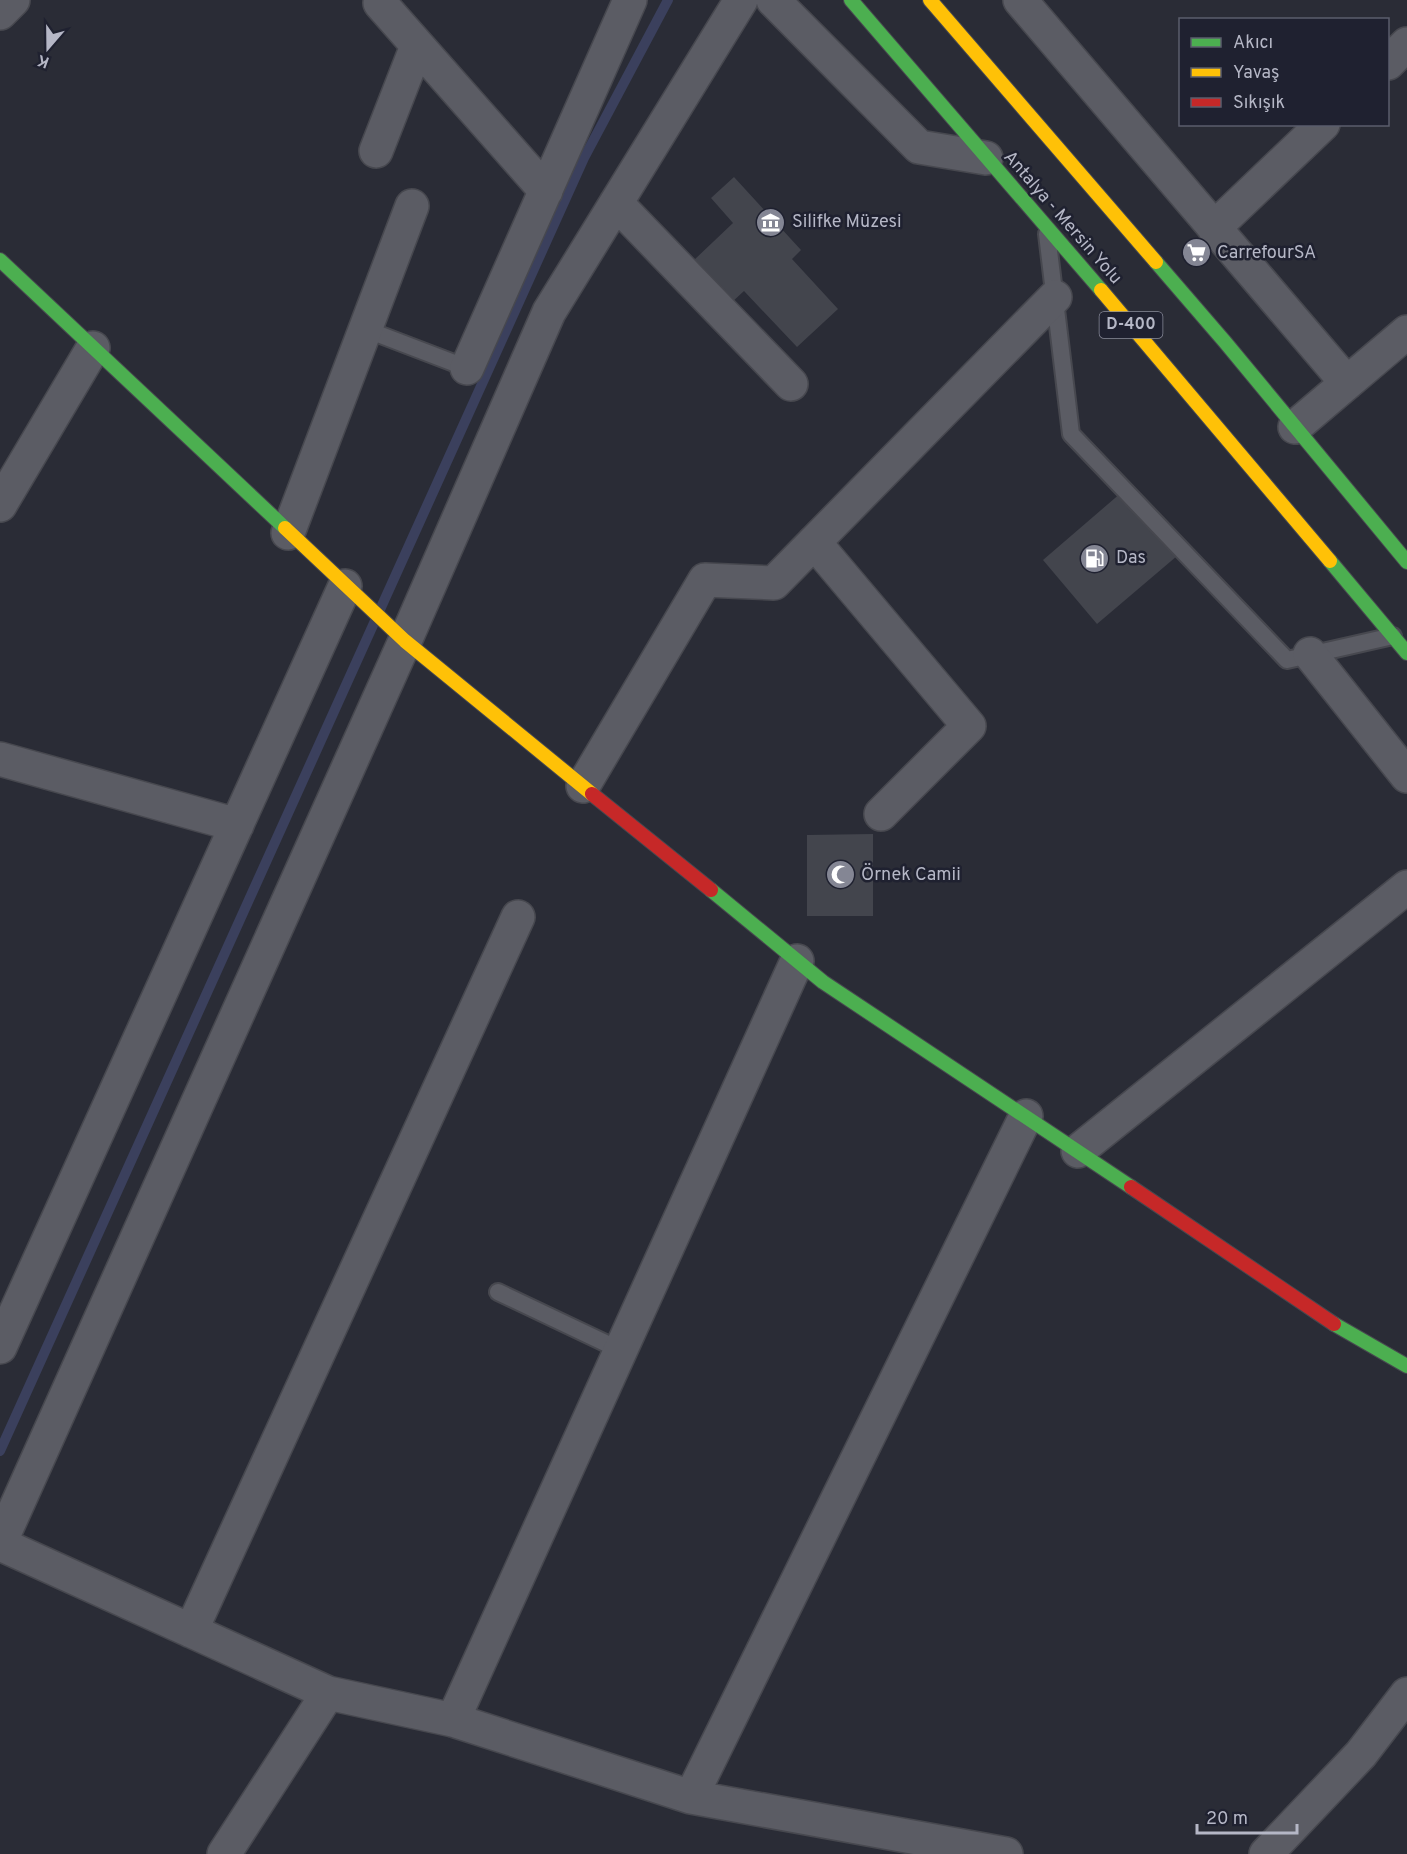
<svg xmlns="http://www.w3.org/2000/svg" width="1407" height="1854" font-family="Overpass,sans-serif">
	<rect width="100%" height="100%" fill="#2a2c36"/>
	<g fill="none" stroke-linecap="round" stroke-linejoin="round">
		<path stroke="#3b405d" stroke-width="10" d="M0 1451 584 158 668 0"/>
	</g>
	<path fill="#43454d" d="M734 177 801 250 792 259 838 309 797 347 744 291 731 303 693 261 733 223 711 198Z
		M1122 492 1177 556 1097 624 1043 560Z
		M873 834V916H807V835Z"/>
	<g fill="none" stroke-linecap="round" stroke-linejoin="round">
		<defs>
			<path id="lane" d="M1047 234 1071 434 1287 660 1393 636
				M365 329 467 368
				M498 1292 620 1350"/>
			<path id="street" d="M773 0 919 147 986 158
				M1020 0 1347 383
				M380 3 546 191
				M0 13 13 0
				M1388 63 1407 44
				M376 151 417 46
				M616 203 791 384
				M1214 228 1323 124
				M467 368 630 0
				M1295 427 1407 332
				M0 505 93 348
				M288 533 412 206
				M814 542 969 726 881 814
				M1310 654 1407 776
				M0 759 237 825
				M583 786 705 580 774 583 1055 297
				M1078 1151 1407 887
				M0 1347 345 586
				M0 1543 405 641 549 312 741 0
				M0 1544 328 1693 453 1720 691 1797 1006 1854
				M191 1631 518 917
				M453 1720 797 961
				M691 1797 1026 1116
				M224 1854 328 1693
				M1266 1854 1361 1754 1407 1694"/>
			<path id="fast" d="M851 0 1101 290
				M0 260 285 528
				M1156 262 1225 342 1407 562
				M1330 561 1407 653
				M711 890 823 982 1131 1187
				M1334 1324 1407 1366"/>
			<path id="slow" d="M930 0 1156 262
				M1101 290 1330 561
				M285 528 405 641 592 794"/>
			<path id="jam" d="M592 794 711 890
				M1131 1187 1334 1324"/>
		</defs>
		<use href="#lane" stroke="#47484f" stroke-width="20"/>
		<use href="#street" stroke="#47484f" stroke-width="36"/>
		<use href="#fast" stroke="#47484f" stroke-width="16"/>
		<use href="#slow" stroke="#47484f" stroke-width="16"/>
		<use href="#jam" stroke="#47484f" stroke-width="16"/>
		<use href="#lane" stroke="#5b5c64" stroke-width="16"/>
		<use href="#street" stroke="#5b5c64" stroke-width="33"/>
		<use href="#fast" stroke="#4caf50" stroke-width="14"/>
		<use href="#slow" stroke="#ffc107" stroke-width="14"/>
		<use href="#jam" stroke="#c62828" stroke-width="14"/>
	</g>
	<defs>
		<symbol id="museum-disc" viewBox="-11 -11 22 22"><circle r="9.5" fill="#848694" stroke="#1f2130"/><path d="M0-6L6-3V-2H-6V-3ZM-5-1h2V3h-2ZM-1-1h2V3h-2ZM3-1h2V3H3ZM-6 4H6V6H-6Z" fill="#fff"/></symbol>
		<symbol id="supermarket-disc" viewBox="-11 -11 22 22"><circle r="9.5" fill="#848694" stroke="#1f2130"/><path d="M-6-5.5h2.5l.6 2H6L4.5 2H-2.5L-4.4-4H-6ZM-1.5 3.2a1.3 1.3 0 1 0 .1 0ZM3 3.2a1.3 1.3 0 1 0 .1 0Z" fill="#fff"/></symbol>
		<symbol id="fuel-disc" viewBox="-11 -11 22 22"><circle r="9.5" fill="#848694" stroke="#1f2130"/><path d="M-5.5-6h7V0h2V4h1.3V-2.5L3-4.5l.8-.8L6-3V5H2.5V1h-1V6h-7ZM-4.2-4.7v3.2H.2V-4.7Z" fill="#fff"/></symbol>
		<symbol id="mosque-disc" viewBox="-11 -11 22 22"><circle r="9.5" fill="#848694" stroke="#1f2130"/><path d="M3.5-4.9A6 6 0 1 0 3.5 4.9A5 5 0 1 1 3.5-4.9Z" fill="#fff"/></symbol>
	</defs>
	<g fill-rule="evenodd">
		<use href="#museum-disc" x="754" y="206" width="33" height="33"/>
		<use href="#supermarket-disc" x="1180" y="236" width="33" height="33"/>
		<use href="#fuel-disc" x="1078" y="542" width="33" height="33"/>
		<use href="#mosque-disc" x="824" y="858" width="33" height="33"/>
	</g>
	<g text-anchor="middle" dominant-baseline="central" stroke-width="5" stroke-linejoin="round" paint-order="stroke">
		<rect fill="#1f2130" stroke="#888a99" stroke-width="1.5" x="1099.5" y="312" width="63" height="26" rx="4.5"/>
		<g font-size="16" font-weight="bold" fill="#b5b7c6">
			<text x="1131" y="325">D-400</text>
		</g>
		<g font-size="18" fill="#b5b7c6" stroke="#1f2130">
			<text transform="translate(1062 218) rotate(49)">Antalya - Mersin Yolu</text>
		</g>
		<g font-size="18" fill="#b5b7c6" stroke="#1f2130" text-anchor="start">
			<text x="792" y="222">Silifke Müzesi</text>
			<text x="1217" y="253">CarrefourSA</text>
			<text x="1116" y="558">Das</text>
			<text x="861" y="875">Örnek Camii</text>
		</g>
	</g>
	<rect x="1179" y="18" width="210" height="108" fill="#1f2130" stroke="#5b5d6c" stroke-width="1.5"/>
	<rect x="1191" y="38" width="30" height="9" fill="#4caf50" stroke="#5b5d6c" stroke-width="1.5"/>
	<text x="1233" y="48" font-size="18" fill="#b5b7c6">Akıcı</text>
	<rect x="1191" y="68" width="30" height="9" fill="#ffc107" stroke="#5b5d6c" stroke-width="1.5"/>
	<text x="1233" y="78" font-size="18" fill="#b5b7c6">Yavaş</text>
	<rect x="1191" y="98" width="30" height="9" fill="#c62828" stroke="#5b5d6c" stroke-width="1.5"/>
	<text x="1233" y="108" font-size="18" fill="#b5b7c6">Sıkışık</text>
	<g transform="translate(48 48) rotate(200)" stroke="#1f2130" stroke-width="4.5" paint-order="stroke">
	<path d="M0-4.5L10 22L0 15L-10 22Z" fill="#b5b7c6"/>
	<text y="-9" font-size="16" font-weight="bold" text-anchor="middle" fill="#b5b7c6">K</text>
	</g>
	<path d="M1197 1824v9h100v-9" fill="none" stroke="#b5b7c6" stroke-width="3"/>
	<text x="1206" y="1824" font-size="18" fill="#b5b7c6" stroke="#1f2130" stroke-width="4.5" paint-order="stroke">20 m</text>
</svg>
